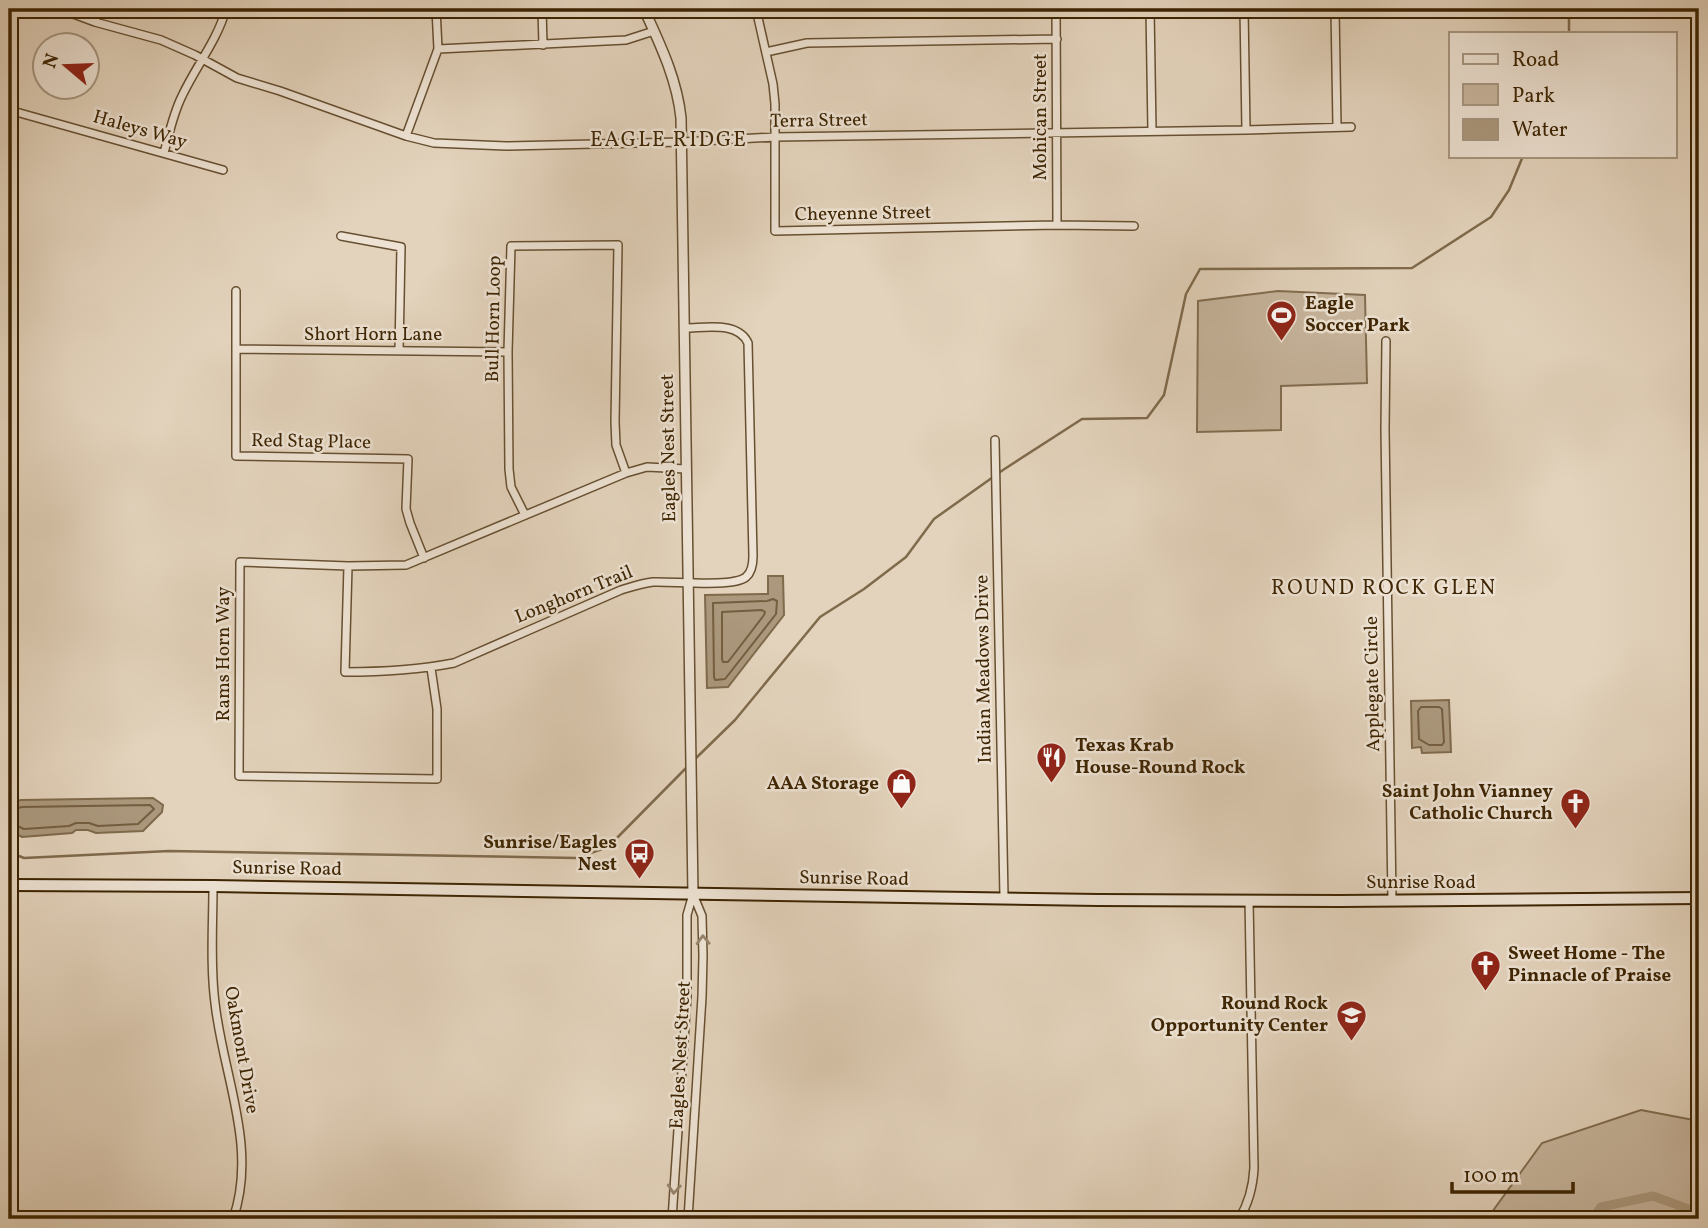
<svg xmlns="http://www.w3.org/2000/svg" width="1708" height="1228" font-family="Vollkorn,serif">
	<rect width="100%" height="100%" fill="#e3d3bc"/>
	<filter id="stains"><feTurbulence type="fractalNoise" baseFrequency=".00286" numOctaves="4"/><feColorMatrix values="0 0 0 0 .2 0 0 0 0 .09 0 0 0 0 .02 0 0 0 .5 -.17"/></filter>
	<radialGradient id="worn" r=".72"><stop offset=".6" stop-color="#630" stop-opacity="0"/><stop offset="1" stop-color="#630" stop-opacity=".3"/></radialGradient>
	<path fill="#c7b59d" stroke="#826d50" stroke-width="2" d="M1278 291 1365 295 1367 383 1281 386V430L1197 432 1198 301Z
		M1641 1110 1699 1121V1219H1487L1542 1143Z"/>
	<path fill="#ab987d" stroke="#7f6a4c" stroke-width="2" d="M768 576H783L784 615 728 687 707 688 705 595 768 594Z
		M1449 700 1451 752 1422 753 1421 747 1412 748 1411 701Z
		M153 798 163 805 162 812 143 831 96 833 88 830H76L72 833 22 837 9 830V803L21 800Z"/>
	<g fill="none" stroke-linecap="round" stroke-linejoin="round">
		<path stroke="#745e40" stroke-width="2" d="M773 599 777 601 776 614 725 679 715 680 714 677 713 603 767 601Z
			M762 610 765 612 764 615 728 662H723L722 659V612Z
			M1421 707H1439L1442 709 1444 742 1442 745H1429L1419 739 1418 711Z
			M9 810 22 807 150 805 154 809 138 824 98 826 89 823H76L69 826 24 829 13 824H9"/>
		<path stroke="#7f6a4c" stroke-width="2.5" d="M1569 33V9
			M694 760 735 720 820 617 864 589 906 557 934 519 1003 470 1082 419 1147 418 1164 395 1186 294 1200 269 1412 268 1491 217 1509 190 1523 156
			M9 852 24 858 169 851 576 858 608 847 689 765"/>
		<path stroke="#ab987d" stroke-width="9" d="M1592 1219 1601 1207 1653 1196 1699 1213"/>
		<defs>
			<path id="minor" d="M60 9 95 22 161 40 195 55 237 78 280 91 406 136 434 143 506 146 682 142 775 137 1246 130 1351 127
				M542 9 543 45
				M756 9 773 84 775 104V231L1057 225 1134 226
				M1056 9 1057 225
				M1150 9 1152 131
				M1244 9 1246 130
				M1335 9 1337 126
				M95 22 99 9
				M438 49 626 40 654 31
				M766 52 807 43 1057 39
				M9 110 223 170
				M406 136 438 49 436 9
				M164 153C169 134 173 114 182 96 196 66 217 41 226 9
				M341 236 401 247 399 351
				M236 291V456L408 459 406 509 410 523 424 558
				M1386 341 1385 429 1392 900
				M237 349 508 352
				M995 440 1004 897
				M525 515 511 487 509 469 508 352 511 246 618 245 615 422 616 445 626 473
				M348 566 345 672C382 672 417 670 454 663L621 590C631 587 642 583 653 582 673 581 732 588 746 577 752 572 753 564 753 556L748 343C738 321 706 328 685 328
				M431 668 437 709V779L239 776 240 562 348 566 406 565 626 473 647 467 686 469
				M213 886C213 924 210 965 215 1003 223 1076 258 1147 233 1219
				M672 1219 687 996V915L693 894
				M688 1219 702 997 703 956 702 916 693 894
				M1239 1219C1249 1203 1253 1187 1254 1168L1249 900"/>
			<path id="tertiary" d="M644 9C660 44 677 79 681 118L693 894"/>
			<path id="secondary" d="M9 885 213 886 1098 900 1340 901 1699 898"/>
		</defs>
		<use href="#minor" stroke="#675031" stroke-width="10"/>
		<use href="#tertiary" stroke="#675031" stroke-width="12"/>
		<use href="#secondary" stroke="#3e2503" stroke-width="14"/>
		<use href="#minor" stroke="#ede2d3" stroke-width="7"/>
		<use href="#tertiary" stroke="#ede2d3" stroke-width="9"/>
		<use href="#secondary" stroke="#ede2d3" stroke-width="10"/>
	</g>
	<defs><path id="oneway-chevron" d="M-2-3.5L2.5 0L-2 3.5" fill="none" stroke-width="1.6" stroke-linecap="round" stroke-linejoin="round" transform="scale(1.75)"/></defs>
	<g stroke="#96846b">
		<use href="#oneway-chevron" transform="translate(703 940) rotate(-92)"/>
		<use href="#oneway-chevron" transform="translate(674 1189) rotate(94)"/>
	</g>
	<defs>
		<symbol id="stadium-pin" viewBox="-11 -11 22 30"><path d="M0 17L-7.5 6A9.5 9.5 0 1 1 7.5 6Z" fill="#8f2418" stroke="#ede2d3"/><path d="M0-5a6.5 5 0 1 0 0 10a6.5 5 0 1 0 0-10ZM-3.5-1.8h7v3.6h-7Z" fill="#fff"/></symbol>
		<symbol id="restaurant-pin" viewBox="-11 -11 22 30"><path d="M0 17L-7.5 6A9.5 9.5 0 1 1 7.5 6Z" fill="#8f2418" stroke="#ede2d3"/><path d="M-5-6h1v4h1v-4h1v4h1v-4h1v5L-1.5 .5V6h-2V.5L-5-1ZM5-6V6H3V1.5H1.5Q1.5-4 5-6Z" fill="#fff"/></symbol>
		<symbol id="shop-pin" viewBox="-11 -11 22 30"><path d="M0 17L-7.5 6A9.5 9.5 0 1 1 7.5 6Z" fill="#8f2418" stroke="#ede2d3"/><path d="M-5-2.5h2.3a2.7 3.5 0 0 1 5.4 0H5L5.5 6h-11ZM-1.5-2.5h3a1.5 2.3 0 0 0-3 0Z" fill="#fff"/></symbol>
		<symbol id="church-pin" viewBox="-11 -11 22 30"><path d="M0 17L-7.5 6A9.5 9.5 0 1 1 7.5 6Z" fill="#8f2418" stroke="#ede2d3"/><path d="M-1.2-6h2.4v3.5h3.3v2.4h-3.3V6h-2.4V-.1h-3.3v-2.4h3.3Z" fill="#fff"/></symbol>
		<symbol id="bus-pin" viewBox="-11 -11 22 30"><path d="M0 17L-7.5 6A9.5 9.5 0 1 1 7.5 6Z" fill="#8f2418" stroke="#ede2d3"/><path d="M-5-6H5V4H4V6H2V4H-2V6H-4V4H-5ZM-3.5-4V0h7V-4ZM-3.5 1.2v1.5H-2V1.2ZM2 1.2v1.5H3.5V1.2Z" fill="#fff"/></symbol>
		<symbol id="school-pin" viewBox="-11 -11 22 30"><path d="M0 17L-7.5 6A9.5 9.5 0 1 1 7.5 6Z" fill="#8f2418" stroke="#ede2d3"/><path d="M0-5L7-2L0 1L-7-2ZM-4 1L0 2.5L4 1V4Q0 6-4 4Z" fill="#fff"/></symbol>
	</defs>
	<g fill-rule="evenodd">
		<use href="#stadium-pin" x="1264" y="298" width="35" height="47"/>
		<use href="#restaurant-pin" x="1034" y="740" width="35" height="47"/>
		<use href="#shop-pin" x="884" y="766" width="35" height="47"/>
		<use href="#church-pin" x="1558" y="786" width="35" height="47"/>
		<use href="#bus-pin" x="622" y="836" width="35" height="47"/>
		<use href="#church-pin" x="1468" y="948" width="35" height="47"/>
		<use href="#school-pin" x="1334" y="998" width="35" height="47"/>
	</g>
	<g text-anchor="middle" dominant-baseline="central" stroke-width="5" stroke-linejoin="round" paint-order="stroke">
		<g font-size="19" fill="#3e2503" stroke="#ede2d3">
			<text transform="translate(1041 117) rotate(-90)">Mohican Street</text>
			<text transform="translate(819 121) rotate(-1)">Terra Street</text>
			<text transform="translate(140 130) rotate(16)">Haleys Way</text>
			<text transform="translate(863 214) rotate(-1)">Cheyenne Street</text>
			<text transform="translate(494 319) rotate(-89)">Bull Horn Loop</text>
			<text x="373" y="335">Short Horn Lane</text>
			<text transform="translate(311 442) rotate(1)">Red Stag Place</text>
			<text transform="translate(669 448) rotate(-91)">Eagles Nest Street</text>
			<text transform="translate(574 595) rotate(-22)">Longhorn Trail</text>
			<text transform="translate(224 654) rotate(-90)">Rams Horn Way</text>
			<text transform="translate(984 669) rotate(-91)">Indian Meadows Drive</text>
			<text transform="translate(1373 684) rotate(-91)">Applegate Circle</text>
			<text transform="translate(287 869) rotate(1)">Sunrise Road</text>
			<text transform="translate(854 879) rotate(1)">Sunrise Road</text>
			<text x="1421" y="883">Sunrise Road</text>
			<text transform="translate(241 1050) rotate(80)">Oakmont Drive</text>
			<text transform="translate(681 1055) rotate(-87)">Eagles Nest Street</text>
		</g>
		<g font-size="19" font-weight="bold" fill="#3e2503" stroke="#ede2d3" text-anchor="end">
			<text x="1305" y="304" text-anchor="start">Eagle<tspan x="1305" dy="22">Soccer Park</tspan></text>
			<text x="1075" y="746" text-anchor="start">Texas Krab<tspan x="1075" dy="22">House-Round Rock</tspan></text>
			<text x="879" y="784">AAA Storage</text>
			<text x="1553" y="792">Saint John Vianney<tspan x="1553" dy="22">Catholic Church</tspan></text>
			<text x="617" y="843">Sunrise/Eagles<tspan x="617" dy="22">Nest</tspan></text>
			<text x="1508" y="954" text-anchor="start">Sweet Home - The<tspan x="1508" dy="22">Pinnacle of Praise</tspan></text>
			<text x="1328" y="1004">Round Rock<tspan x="1328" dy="22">Opportunity Center</tspan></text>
		</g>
		<g font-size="21" letter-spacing="2" fill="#3e2503" stroke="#ede2d3">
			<text x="669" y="140">EAGLE RIDGE</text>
			<text x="1384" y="588">ROUND ROCK GLEN</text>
		</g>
	</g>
	<rect width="1708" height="1228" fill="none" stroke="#e3d3bc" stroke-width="35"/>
	<rect x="10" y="10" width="1687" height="1207" fill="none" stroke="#3e2503" stroke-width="3.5"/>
	<rect x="18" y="18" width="1673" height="1193" fill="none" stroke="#3e2503" stroke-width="2"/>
	<rect x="1449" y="32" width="228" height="126" fill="#ede2d3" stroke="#a79680" stroke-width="2"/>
	<rect x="1463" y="54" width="35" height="10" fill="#ede2d3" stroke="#a79680" stroke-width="2"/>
	<text x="1512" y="66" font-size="21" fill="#3e2503">Road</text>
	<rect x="1463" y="84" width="35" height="21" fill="#c7b59d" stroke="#a79680" stroke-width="2"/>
	<text x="1512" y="102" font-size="21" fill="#3e2503">Park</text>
	<rect x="1463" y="119" width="35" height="21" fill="#ab987d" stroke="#a79680" stroke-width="2"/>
	<text x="1512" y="136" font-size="21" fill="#3e2503">Water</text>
	<g transform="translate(66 66) rotate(289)"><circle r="33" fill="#ede2d3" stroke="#a79680" stroke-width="2"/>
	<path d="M0-5L12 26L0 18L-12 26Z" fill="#8f2418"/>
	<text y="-10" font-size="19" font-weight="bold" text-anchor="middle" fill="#3e2503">N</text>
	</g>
	<path d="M1452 1182v10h121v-10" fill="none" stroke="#3e2503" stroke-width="3.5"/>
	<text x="1463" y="1182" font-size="21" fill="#3e2503" stroke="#ede2d3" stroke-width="5" paint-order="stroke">100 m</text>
	<rect width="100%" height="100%" filter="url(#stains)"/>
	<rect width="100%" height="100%" fill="url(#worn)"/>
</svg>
